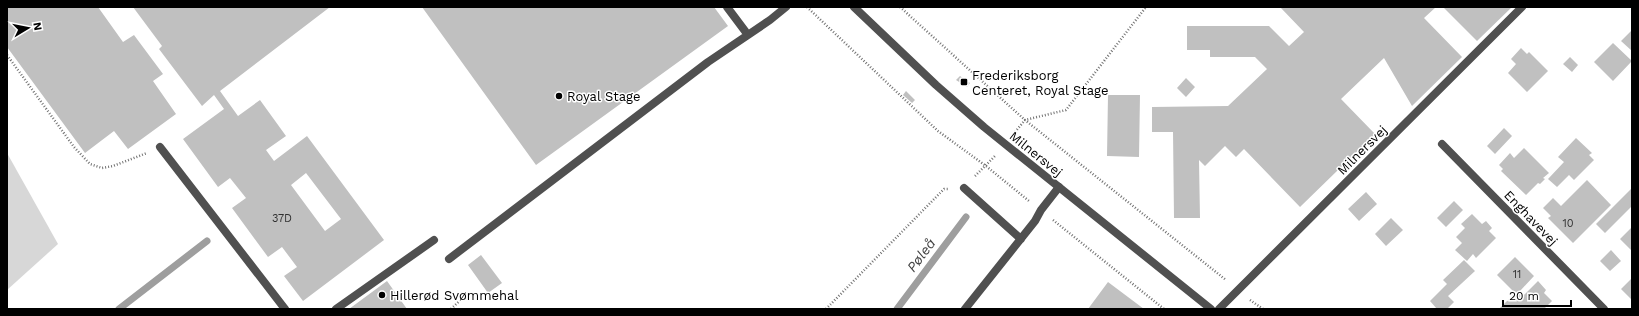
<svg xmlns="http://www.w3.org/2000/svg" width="1639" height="316" font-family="'Work Sans',sans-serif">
	<rect width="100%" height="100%" fill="#fff"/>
	<path fill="#d7d7d7" d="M7 153 58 244 7 290Z"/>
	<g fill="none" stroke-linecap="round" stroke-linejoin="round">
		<path stroke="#9e9e9e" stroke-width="7" d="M119 309 207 241
			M897 309 966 217"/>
	</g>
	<path fill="#c0c0c0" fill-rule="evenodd" d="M7 7H98L123 42 134 35 163 74 153 81 176 114 128 149 114 131 85 153 7 47Z
		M133 7H330L220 91 238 116 260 100 286 136 266 150 274 161 307 136 384 240 303 301 284 276 297 267 282 247 268 257 232 208 246 198 230 178 218 187 183 139 224 109 214 95 202 106 159 49 162 46ZM306 173 341 219 325 231 291 185Z
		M422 7H714L728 26 536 165Z
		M1280 7 1326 8 1436 7 1424 18 1462 57 1412 106 1384 58 1341 99 1375 134 1300 207 1244 149 1236 157 1225 146 1205 166 1199 160 1200 218H1174L1173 132H1152V107L1228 106 1267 69 1255 57H1210V50H1187V26H1269L1289 46 1304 32Z
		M1443 7H1512L1477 41Z
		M1632 30V51L1621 41Z
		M1613 43 1632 61 1613 81 1594 62Z
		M1521 48 1527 54 1529 52 1548 71 1527 92 1508 73 1516 64 1511 59Z
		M1570 57 1578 65 1572 72 1563 64Z
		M960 76 970 83 967 87 956 80Z
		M1186 78 1195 87 1186 97 1177 88Z
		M906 91 915 100 912 103 903 95Z
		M1108 95H1140L1139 157 1107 156Z
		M1504 128 1512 136 1495 154 1487 146Z
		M1576 138 1592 153 1589 155 1594 160 1574 180 1569 175 1557 187 1548 179 1564 162 1558 157Z
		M1524 148 1549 173 1543 178 1545 179 1540 184 1538 183 1526 195 1501 171 1503 169 1499 165 1510 153 1514 158Z
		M1587 180 1611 205 1573 243 1548 218 1551 216 1543 208 1553 198 1561 206Z
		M1632 188V206L1605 233 1596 224Z
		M1366 192 1377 204 1359 221 1348 209Z
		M1454 201 1463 210 1446 227 1437 218Z
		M1472 214 1482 224 1486 221 1492 228 1489 231 1496 238 1476 258 1473 254 1467 261 1455 250 1462 243 1456 237 1465 228 1461 224Z
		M1391 218 1403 230 1386 246 1375 234Z
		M1632 227V251L1620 239Z
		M1611 250 1621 261 1610 271 1600 261Z
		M481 255 502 283 488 293 468 265Z
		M1515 257 1534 276 1520 291 1524 295 1538 281 1546 290 1544 293 1552 301 1544 309H1499L1515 293 1497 275Z
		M1464 260 1475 271 1448 296 1454 302 1447 309H1437L1430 301 1447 284 1443 280Z
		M1632 278V300L1621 289Z
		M387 281 407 309H349Z
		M1108 282 1144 309H1088Z"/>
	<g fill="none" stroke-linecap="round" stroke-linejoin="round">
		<path stroke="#727272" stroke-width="2.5" stroke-dasharray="1 2" stroke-linecap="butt" d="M807 7 938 131 986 166 1029 201
			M900 7 1025 120 1226 280
			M7 55 74 147 90 164 102 168 113 166 147 153
			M1015 132 1025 120 1066 110 1146 7
			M975 176 995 156
			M1053 220 1164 309
			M1250 300 1263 309
			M451 309 468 293
			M826 309 944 189H949"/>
		<path stroke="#505050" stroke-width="8" d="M727 7 748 35
			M160 147 285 309
			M964 188 1021 239
			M449 259 708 62 770 20 786 7
			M336 309 434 240
			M965 309 1035 221 1041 210 1059 187
			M1219 309 1522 7"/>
		<path stroke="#505050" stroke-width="8" d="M1442 144 1604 309"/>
		<path stroke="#505050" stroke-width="8" d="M854 7 936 85 984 127 1211 309"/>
	</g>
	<g fill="#000" stroke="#fff" stroke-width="1.5">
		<rect x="960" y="78" width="8" height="8" rx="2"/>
		<circle cx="559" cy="96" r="4"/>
		<circle cx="382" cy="295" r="4"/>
	</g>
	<g text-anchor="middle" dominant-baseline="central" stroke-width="3" stroke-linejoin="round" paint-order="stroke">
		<g font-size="11" fill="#303030">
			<text x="282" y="218">37D</text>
			<text x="1568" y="223">10</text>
			<text x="1517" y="274">11</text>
		</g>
		<g font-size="13" fill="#000" stroke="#fff" text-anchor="start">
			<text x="972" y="75">Frederiksborg<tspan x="972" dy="15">Centeret, Royal Stage</tspan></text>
			<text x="567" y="96">Royal Stage</text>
			<text x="390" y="295">Hillerød Svømmehal</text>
		</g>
		<g font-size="13" fill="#000" stroke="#fff">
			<text transform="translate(1362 150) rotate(-45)">Milnersvej</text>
			<text transform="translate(1036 154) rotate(39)">Milnersvej</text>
			<text transform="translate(1531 218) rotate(46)">Enghavevej</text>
		</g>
		<g font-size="14" font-style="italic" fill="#3f3f3f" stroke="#fff">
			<text transform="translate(921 255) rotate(-53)">Pøleå</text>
		</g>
	</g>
	<rect width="1639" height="316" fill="none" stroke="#000000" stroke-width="16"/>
	<g transform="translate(28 28) rotate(80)" stroke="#ffffff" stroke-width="3" paint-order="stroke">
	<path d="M0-3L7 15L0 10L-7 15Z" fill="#000000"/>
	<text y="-6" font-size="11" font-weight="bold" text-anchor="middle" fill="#000000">N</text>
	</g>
	<path d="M1503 300v6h68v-6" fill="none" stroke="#000000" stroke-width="2"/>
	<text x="1509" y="300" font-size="12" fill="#000000" stroke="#ffffff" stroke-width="3" paint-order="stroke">20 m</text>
</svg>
